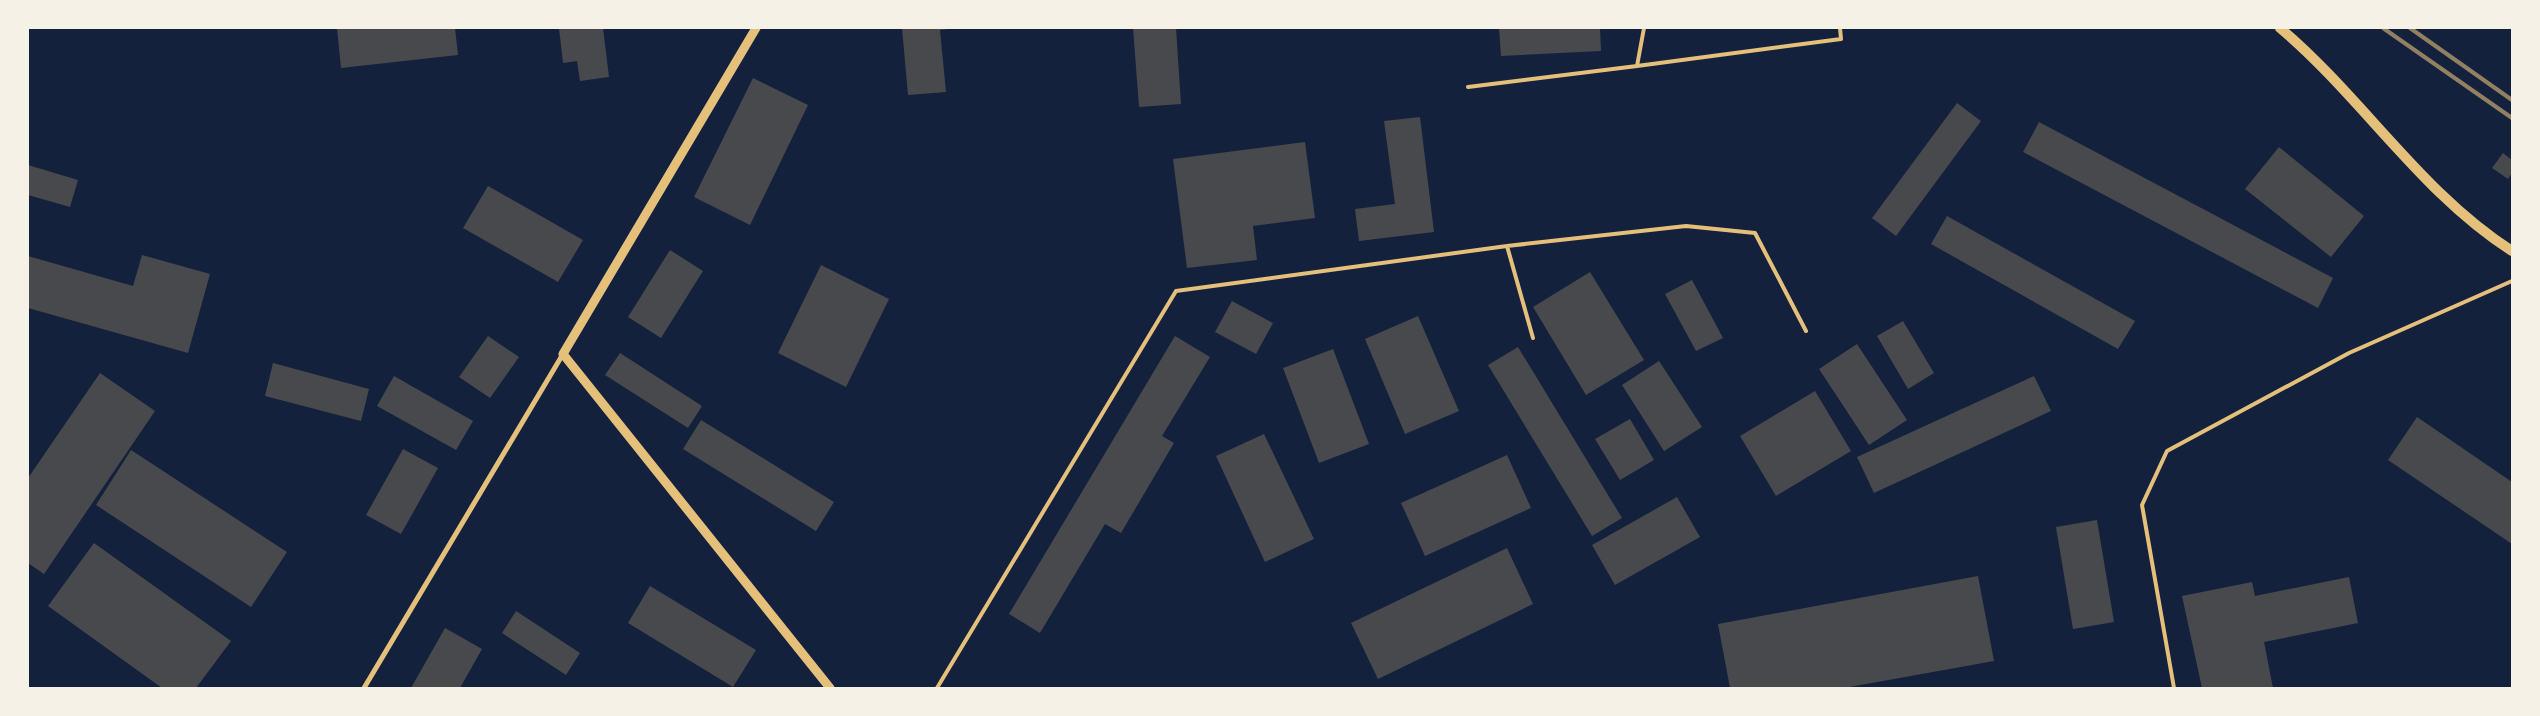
<svg xmlns="http://www.w3.org/2000/svg" width="2540" height="716" font-family="'PT Serif',serif">
	<rect width="100%" height="100%" fill="#14213d"/>
	<path fill="#48494c" d="M337 28H455L458 55 341 68Z
		M559 28H603L609 77 580 81 577 61 563 63Z
		M902 28H957L940 30 946 92 908 95Z
		M1133 28H1176L1181 104 1139 107Z
		M1499 28H1600L1601 51 1501 56Z
		M753 78 808 105 750 225 694 197Z
		M1957 103 1981 121 1896 236 1872 218Z
		M1420 117 1434 232 1359 241 1355 209 1395 204 1384 121Z
		M2039 122 2333 278 2318 308 2023 152Z
		M1305 142 1315 218 1253 226 1257 260 1187 268 1173 159Z
		M2279 147 2364 216 2331 257 2245 189Z
		M2503 153 2512 160V173L2508 179 2492 168Z
		M28 165 78 180 70 207 28 195Z
		M488 186 583 240 558 282 463 228Z
		M1947 216 2135 321 2118 349 1931 244Z
		M670 250 703 271 661 338 628 317Z
		M142 255 210 274 188 353 28 308V256L133 286Z
		M821 265 889 299 846 387 778 353Z
		M1590 272 1644 360 1586 395 1533 307Z
		M1692 280 1723 338 1696 351 1665 294Z
		M1232 301 1273 323 1256 354 1215 332Z
		M1418 316 1459 411 1405 434 1365 339Z
		M1903 321 1934 373 1908 389 1877 336Z
		M488 336 519 357 490 398 459 377Z
		M1175 336 1210 357 1162 436 1174 443 1121 533 1105 524 1040 633 1009 614Z
		M1857 344 1907 420 1869 445 1819 369Z
		M1518 347 1622 518 1592 536 1488 365Z
		M1333 349 1369 444 1319 463 1283 368Z
		M620 353 702 406 688 428 605 375Z
		M1659 361 1702 427 1664 451 1622 385Z
		M273 363 369 389 361 421 265 396Z
		M100 373 155 411 44 574 28 563V478Z
		M394 376 473 421 456 450 377 406Z
		M2034 376 2051 411 1874 493 1857 457Z
		M1815 391 1851 451 1776 496 1740 436Z
		M2417 417 2512 482V544L2388 460Z
		M1630 419 1654 460 1620 480 1595 439Z
		M701 420 834 502 816 531 683 449Z
		M1264 434 1314 539 1265 562 1216 456Z
		M403 449 438 468 401 534 366 515Z
		M131 450 287 552 251 607 96 505Z
		M1507 455 1531 508 1425 556 1401 503Z
		M1677 497 1700 537 1615 585 1592 545Z
		M2097 520 2114 622 2073 629 2056 527Z
		M94 543 231 641 196 688H162L48 606Z
		M1507 548 1533 604 1378 679 1351 623Z
		M1978 576 1994 661 1844 688H1730L1718 624Z
		M2349 577 2358 623 2264 642 2273 688H2202L2182 596 2252 582 2255 596Z
		M650 586 756 650 733 687 628 623Z
		M516 611 580 653 566 675 502 633Z
		M445 628 482 649 460 688H411Z"/>
	<g fill="none" stroke-linecap="round" stroke-linejoin="round">
		<path stroke="#e5c07b" stroke-width="4" d="M1637 66 1841 39 1840 28
			M1468 87 1637 66 1644 28
			M1507 246 1533 338
			M937 688 1176 291 1507 246 1686 226 1755 233 1806 331
			M2174 688 2142 505 2167 451 2349 353 2512 281"/>
		<path stroke="#e5c07b" stroke-width="5" d="M364 688 563 354"/>
		<path stroke="#e5c07b" stroke-width="9" d="M756 28 563 354 830 688"/>
		<path stroke="#e5c07b" stroke-width="10" d="M2280 28C2362 97 2421 193 2512 251"/>
		<path stroke="#918062" stroke-width="4" d="M2383 28 2512 118
			M2410 28 2512 100"/>
	</g>
	<rect width="2540" height="716" fill="none" stroke="#f6f1e7" stroke-width="58"/>
</svg>
